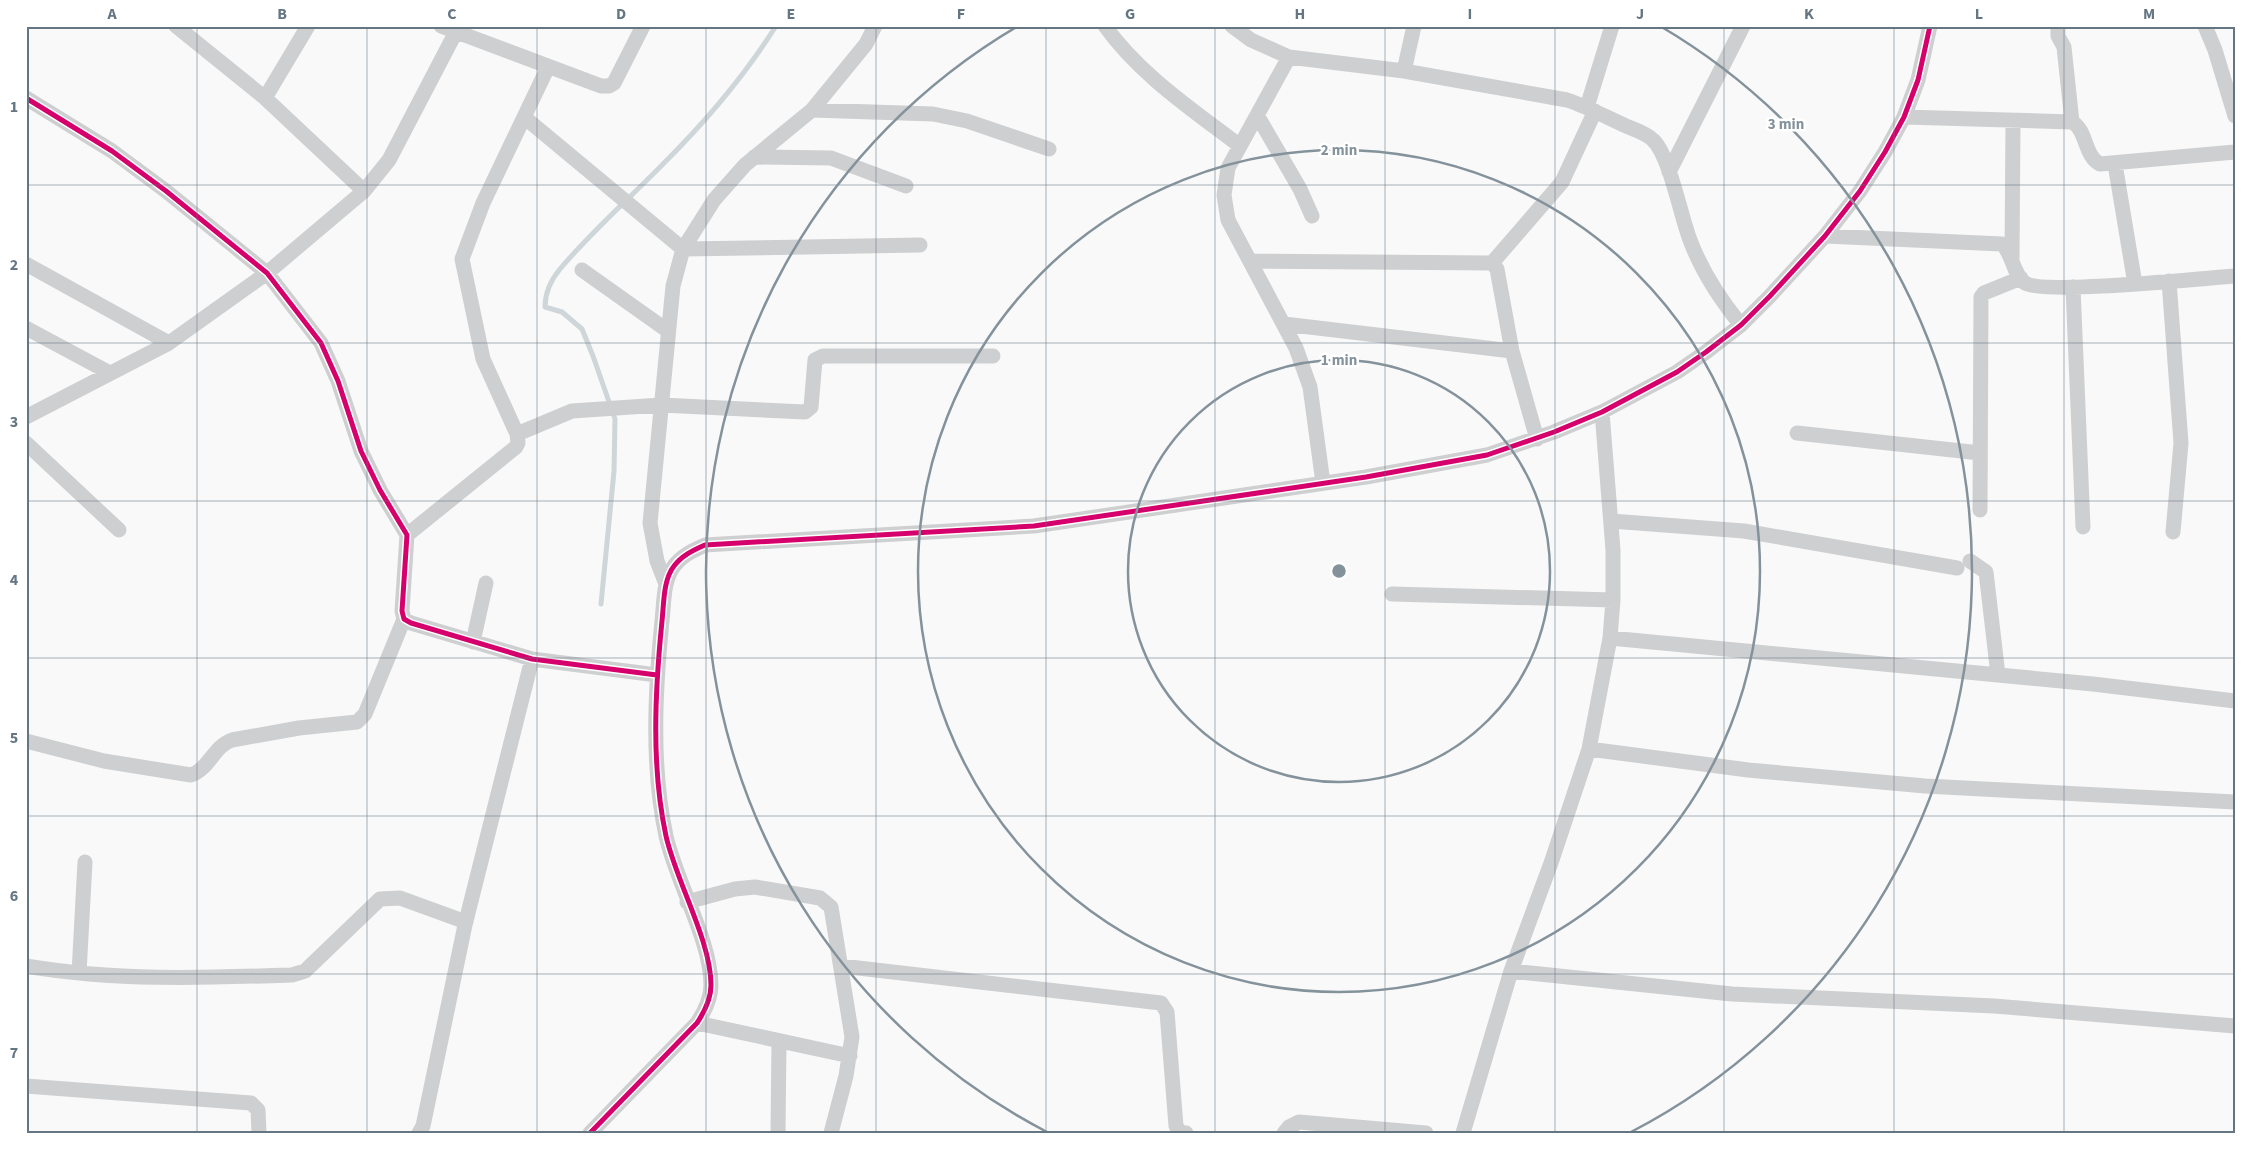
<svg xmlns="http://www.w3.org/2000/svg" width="2261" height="1159" font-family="'Source Sans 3',sans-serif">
	<rect width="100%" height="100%" fill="#f9f9f9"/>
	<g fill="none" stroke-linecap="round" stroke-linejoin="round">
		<path stroke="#ced6d9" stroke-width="5" d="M601 604 614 471 615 419 593 356 582 329 562 312 545 307C545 292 550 281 560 269 592 231 631 197 666 161 707 120 745 75 776 26"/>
		<path stroke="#cecfd0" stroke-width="15" d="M176 26 265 98 364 191
			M441 26 601 86H609L614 83 643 26
			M1105 26C1140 75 1193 110 1240 146
			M1232 26 1251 40 1289 57 1404 71 1567 100C1588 107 1606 117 1626 126 1635 130 1646 133 1653 140 1669 154 1681 217 1690 240 1702 272 1719 298 1741 325
			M2058 26V36L2064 47 2072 122
			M2205 26 2215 50 2235 116
			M1289 57 1228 168 1224 195 1228 220 1296 348 1310 387 1323 483
			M1404 71 1414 26
			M26 98 112 151 166 191 267 273 321 343 338 381 361 451 380 490 407 535 402 611 404 619 411 623 532 659 657 675
			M265 98 308 26
			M1587 107 1612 26
			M812 110 933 114 967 121 1049 149
			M1257 115 1300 189 1312 216
			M524 117 683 249 920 245
			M1904 117 2072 122C2087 130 2084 156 2100 164L2235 152
			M754 157 831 158 906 186
			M2115 164 2135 284
			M1669 172 1743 26
			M1825 236 2002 244C2013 254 2013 275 2025 283 2041 295 2205 278 2235 276
			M2012 259 2013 121
			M1250 261 1492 263 1497 269 1512 351 1537 439
			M1492 263 1562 182 1595 111
			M26 264 169 343
			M582 270 668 331
			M2169 281 2181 443 2173 532
			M2073 287 2083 527
			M1284 324 1512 351
			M26 328 110 373
			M26 417 169 343 267 273 364 191 389 160 459 26
			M1797 433 1980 453
			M517 434 572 411 661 405 805 412 811 407 815 360 823 356H993
			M26 443 119 530
			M1980 510 1981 297 1984 293 2021 278
			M1611 521 1744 531 1957 568
			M407 535 516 447 518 443 517 434 483 359 462 259 483 203 548 67
			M1970 561 1986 572 1998 675
			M666 584 657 561 650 523 673 286 683 249 714 200 745 165 812 110 866 44 875 26
			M1392 594 1613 600
			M1610 638 2093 684 2235 701
			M473 642 486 583
			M26 741 104 761 191 775C209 769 214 746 232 740L299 728 357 722 365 714 404 619
			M1589 749 1748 770 1925 786 2235 802
			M687 902 735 889 755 887 820 898 831 907 852 1037 846 1076 831 1133
			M26 966C115 981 203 978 292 975L305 971 380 899 400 898 466 922
			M841 966 1161 1003 1167 1012 1176 1126 1180 1132 1186 1133
			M1511 971 1732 994 1994 1006 2235 1026
			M79 973 85 862
			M697 1023 850 1056
			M26 1086 251 1103 258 1110 259 1133
			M419 1133 423 1126 465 925 532 659
			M590 1133 697 1023C705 1011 711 999 711 985 711 941 676 881 666 836 651 766 655 691 662 621 664 604 663 580 674 566 682 555 694 550 705 545L1034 526 1366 477 1487 455 1554 432 1602 412 1677 372 1706 352 1741 325 1770 296 1825 236 1860 191 1885 152 1904 117 1918 80 1930 26
			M778 1133 779 1041
			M1284 1133 1289 1127 1299 1122 1426 1133
			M1463 1133 1511 971 1551 863 1589 749 1610 638 1613 600V550L1602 412"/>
		<defs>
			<path id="cycleway" d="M26 98 112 151 166 191 267 273 321 343 338 381 361 451 380 490 407 535 402 611 404 619 411 623 532 659 657 675
				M590 1133 697 1023C705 1011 711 999 711 985 711 941 676 881 666 836 651 766 655 691 662 621 664 604 663 580 674 566 682 555 694 550 705 545L1034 526 1366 477 1487 455 1554 432 1602 412 1677 372 1706 352 1741 325 1770 296 1825 236 1860 191 1885 152 1904 117 1918 80 1930 26"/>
		</defs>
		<use href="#cycleway" stroke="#fff" stroke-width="8"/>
		<use href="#cycleway" stroke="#d6006c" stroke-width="5"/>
	</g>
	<path fill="none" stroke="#657683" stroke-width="1" stroke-opacity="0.55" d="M197 26V1133M367 26V1133M537 26V1133M706 26V1133M876 26V1133M1046 26V1133M1215 26V1133M1385 26V1133M1555 26V1133M1724 26V1133M1894 26V1133M2064 26V1133M26 185H2235M26 343H2235M26 501H2235M26 658H2235M26 816H2235M26 974H2235"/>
	<g fill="none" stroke="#84929c" stroke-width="2.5">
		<circle cx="1339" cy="571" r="211"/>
		<circle cx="1339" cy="571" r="421"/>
		<path d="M1047 1132A632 632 0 0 1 1018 26M1660 26A632 632 0 0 1 1631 1132"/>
	</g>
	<circle cx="1339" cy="571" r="8" fill="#84929c" stroke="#fff" stroke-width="2.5"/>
	<g font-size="15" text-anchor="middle" font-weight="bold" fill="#84929c" stroke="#fff" stroke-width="5" stroke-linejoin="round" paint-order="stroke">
		<text x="1786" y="129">3 min</text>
		<text x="1339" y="155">2 min</text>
		<text x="1339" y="365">1 min</text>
	</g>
	<rect width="2261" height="1159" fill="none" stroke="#ffffff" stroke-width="55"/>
	<rect x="28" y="28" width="2206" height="1104" fill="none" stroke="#657683" stroke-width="2"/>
	<g font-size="16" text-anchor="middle" font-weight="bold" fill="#657683">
		<text x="112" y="19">A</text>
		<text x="282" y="19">B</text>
		<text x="452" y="19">C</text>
		<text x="621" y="19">D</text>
		<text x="791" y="19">E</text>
		<text x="961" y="19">F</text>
		<text x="1130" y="19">G</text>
		<text x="1300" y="19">H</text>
		<text x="1470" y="19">I</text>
		<text x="1640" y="19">J</text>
		<text x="1809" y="19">K</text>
		<text x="1979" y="19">L</text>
		<text x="2149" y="19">M</text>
		<text x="14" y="112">1</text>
		<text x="14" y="270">2</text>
		<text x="14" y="427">3</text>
		<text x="14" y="585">4</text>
		<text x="14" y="743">5</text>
		<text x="14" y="901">6</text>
		<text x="14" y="1058">7</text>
	</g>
</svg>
